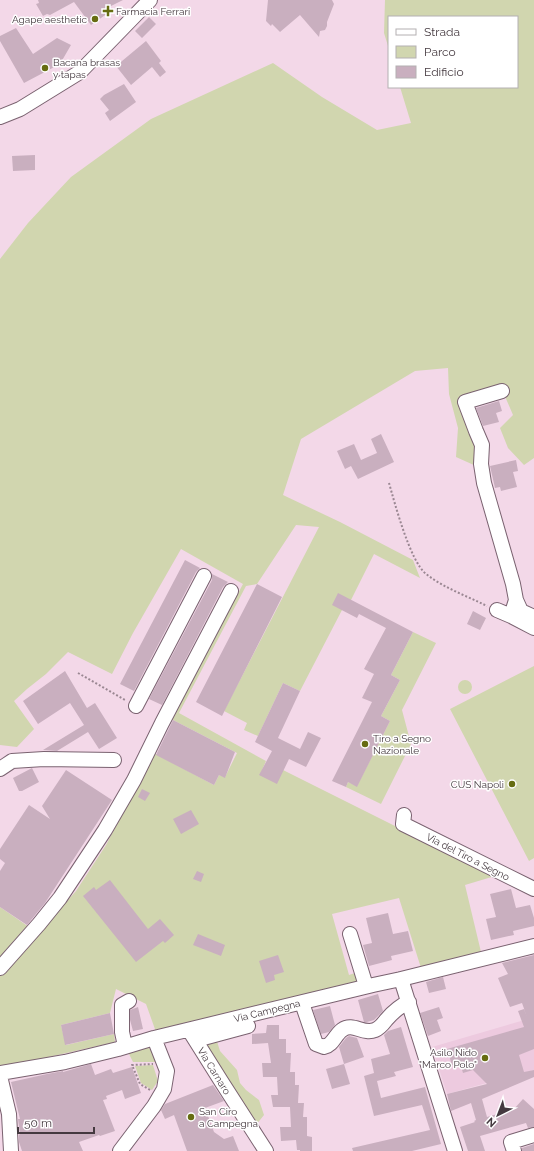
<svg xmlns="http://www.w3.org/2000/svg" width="534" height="1151" font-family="Raleway,sans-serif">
	<rect width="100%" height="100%" fill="#f3d8e8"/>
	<path fill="#edcadf" d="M528 1019 534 1024V1070L447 1094 432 1047Z"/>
	<path fill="#d1d6af" d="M385 0H534V458L524 465 508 448 500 428 513 415 504 394 463 400 475 438 476 466 456 457 458 428 449 394 448 368 415 371 301 439 283 495 340 522 413 560 420 578 374 554 351 600 342 610 300 691 283 683 258 736 244 730 247 723 224 711 319 527 296 525 257 584 246 586 179 713 266 761 260 775 283 770 495 876 465 885 481 952 421 968 399 898 332 914 349 975 358 972 361 981 156 1032 146 1004 116 989 110 1013 61 1025 66 1045 114 1034 115 1042 0 1068V974L21 953 76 891 106 845 154 753 214 785 219 775 225 777 237 753 171 719 243 584 181 549 133 633 112 674 68 652 46 674 27 689 14 701 34 729 17 747 0 745V259L28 223 71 177 151 119 273 63 322 97 377 130 411 123 400 87H517V17H389V49L384 33Z
		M413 632 436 643 402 710 411 744 381 804 346 787 348 782 357 786 390 721 381 716 400 680 391 675Z
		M534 666V858L529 861 450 709Z
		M458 687a7 7 0 1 1 14 0a7 7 0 1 1-14 0Z
		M0 907 29 927 0 960Z
		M215 1035 220 1051 237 1070 240 1083 246 1090 259 1100 264 1115 252 1130 196 1040Z
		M125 1046C136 1046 161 1044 155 1062H133Z
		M153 1065 158 1081 152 1090 141 1083 135 1066Z"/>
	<path fill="#c9afbf" d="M38 0H123L109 7 111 11 91 25 74 2 50 15 47 14 43 16 36 4 39 3Z
		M268 0H332L334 4 327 22V26L325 30 320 31 319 37 300 15 280 32 272 24 271 26 266 21Z
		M149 17 156 24 142 38 135 31Z
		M16 28 33 54 57 38 71 45 60 64 24 83 0 41V36Z
		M146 41 161 61 159 63 166 72 160 77 152 67 131 85 116 66Z
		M124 84 136 102 110 121 105 113 109 110 100 99 104 95Z
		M35 155V170L13 171 12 156Z
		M499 401 502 411 496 413 499 422 483 426 476 408Z
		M381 434 394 462 358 479 351 466 345 469 337 451 354 444 361 460 377 453 371 439Z
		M516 460 518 471 513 472 517 487 501 491 500 487 495 488 490 466Z
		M185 560 200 568 196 572 134 691 120 684Z
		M212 574 228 582 223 587 162 705 149 699 212 580Z
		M257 584 282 597 222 716 196 702Z
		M338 593 413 632 391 675 400 680 381 716 390 721 357 787 348 782 346 787 332 781 372 702 362 698 374 674 364 669 386 628 359 614 357 618 332 605Z
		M473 611 486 618 480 630 467 624Z
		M65 671 87 708 95 703 117 738 99 749 88 732 57 751 43 750 84 725 70 703 38 724 23 701Z
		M283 683 300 691 278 738 300 749 308 732 321 738 306 767 289 759 277 784 259 775 272 751 255 742Z
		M173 720 235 752 225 778 219 775 214 785 156 755Z
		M32 768 39 782 22 791H19L13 778Z
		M66 770 112 800 45 903 27 925 0 907V871L5 863 0 859V849L29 805 50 819 42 806Z
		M142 789 150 793 145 801 138 797Z
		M191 810 199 824 181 834 173 819Z
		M197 871 204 874 201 882 193 879Z
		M110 880 148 929 160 919 174 935 165 943 163 941 136 962 83 896 94 887 96 890Z
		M511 889 516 908 530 905 534 918V926L513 931 514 935 491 940 486 919 496 917 490 894Z
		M388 913 393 934 408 931 413 951 391 956 392 960 369 966 363 945 372 943 366 918Z
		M198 934 225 945 221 956 193 945Z
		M278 955 284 972 274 975 275 980 266 983 259 961Z
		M534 955V1049L519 1055 524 1072 534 1070V1077L482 1099 487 1117 514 1109 523 1099 534 1109V1127L528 1128 526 1123 480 1136 485 1151H468L460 1127 475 1122 474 1121 476 1120 471 1103 451 1111 447 1094 487 1084 473 1070 463 1073 460 1063 452 1065 447 1049 524 1027 518 1011 524 1009 527 1017 522 1003 510 1007 498 978 508 974 502 963Z
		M443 977 446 989 429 993 426 982Z
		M378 994 383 1011 374 1020 367 1022H364L358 1000Z
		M330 1006 335 1025 329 1032 321 1034 313 1010Z
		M138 1007 143 1029 133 1031 130 1020V1010Z
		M439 1007 443 1018 437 1020 441 1031 428 1036 420 1013Z
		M110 1013 114 1034 65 1045 61 1025Z
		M267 1025H279V1039H286V1053H291L290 1072H295V1085H299L298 1103H304L303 1117H307V1136L312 1137V1151H300V1150H297L296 1140 281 1141 280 1127H291L290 1107H273L271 1095H278L277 1077H263L262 1063H271L268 1043 252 1044V1034L266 1033Z
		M401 1027 413 1067 394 1072 396 1076 377 1081 381 1098 425 1087 441 1144 412 1151H353L352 1148 430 1130 422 1105 374 1116 364 1076 374 1073 371 1059 390 1054 384 1035 388 1031Z
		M349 1036 357 1038 364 1057 344 1064 339 1047 346 1038Z
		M91 1064 95 1075 111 1069 113 1073 132 1067 141 1093 125 1099 122 1090 106 1096 107 1099 103 1100 115 1131 100 1136 99 1135 79 1142 83 1151H22L19 1142V1135L20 1134 18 1119H20L11 1082 47 1074 63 1071V1072Z
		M344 1064 350 1084 332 1089 326 1069Z
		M213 1085 224 1101 205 1108 214 1132 224 1139 233 1136 239 1151H187L174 1115 165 1119 161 1110 165 1104Z
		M534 1144V1151H522V1148Z"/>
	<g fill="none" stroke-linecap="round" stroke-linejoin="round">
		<defs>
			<path id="minor" d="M0 117 20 109 80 72 150 0
				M502 391 465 402 476 431 482 445 481 464 484 483 513 584 516 600 511 616
				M516 600 521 611 534 617
				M497 610 511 616 534 628
				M136 706 204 576
				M0 769 12 761 44 759 114 760
				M404 815 403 824 534 889
				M350 934 366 986
				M0 968 39 924 60 898 105 830 134 780 162 723 231 591
				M401 979 455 1151
				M302 1003 316 1044 324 1047C333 1045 335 1035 342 1030 353 1022 363 1035 375 1030 380 1028 383 1024 386 1020 393 1012 399 1006 409 1002
				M189 1030 221 1081 266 1151
				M196 1040 248 1026
				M125 1046 122 1032V1005L129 1001
				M0 1073 65 1062 118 1049 154 1038 373 985 401 979 534 946
				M0 1076 9 1114 11 1151
				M120 1151 154 1106 164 1089 167 1071 154 1038
				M514 1151 511 1142 534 1135"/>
		</defs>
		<use href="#minor" stroke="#7a6270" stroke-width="16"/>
		<path stroke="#9a8792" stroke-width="2" stroke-dasharray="2 2" stroke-linecap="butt" d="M389 483C395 504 410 561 426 574 444 588 467 596 487 606
			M78 673 125 700
			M150 1090 140 1084 132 1065 153 1064"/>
		<use href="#minor" stroke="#fff" stroke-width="14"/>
	</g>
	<g fill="#666c11" stroke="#fff" stroke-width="1.5">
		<path d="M106 5h4v4h4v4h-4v4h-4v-4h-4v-4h4z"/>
		<circle cx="95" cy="19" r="4"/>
		<circle cx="45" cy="68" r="4"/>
		<circle cx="365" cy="744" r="4"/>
		<circle cx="512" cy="784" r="4"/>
		<circle cx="485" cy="1058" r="4"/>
		<circle cx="191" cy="1117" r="4"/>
	</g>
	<g text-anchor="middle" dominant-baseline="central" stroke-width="3" stroke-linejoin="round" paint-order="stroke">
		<g font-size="10" fill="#44393f" stroke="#fff" text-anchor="start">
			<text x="116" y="11">Farmacia Ferrari</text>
			<text x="87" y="19" text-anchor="end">Agape aesthetic</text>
			<text x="53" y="62">Bacana brasas<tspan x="53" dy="12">y tapas</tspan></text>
			<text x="373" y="738">Tiro a Segno<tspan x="373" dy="12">Nazionale</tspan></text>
			<text x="504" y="784" text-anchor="end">CUS Napoli</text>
			<text x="477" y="1052" text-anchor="end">Asilo Nido<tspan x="477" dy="12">"Marco Polo"</tspan></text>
			<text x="199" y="1111">San Ciro<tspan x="199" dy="12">a Campegna</tspan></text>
		</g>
		<g font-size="10" fill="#44393f" stroke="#fff">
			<text transform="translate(468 857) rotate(27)">Via del Tiro a Segno</text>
			<text transform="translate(267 1011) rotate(-14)">Via Campegna</text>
			<text transform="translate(214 1071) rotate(58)">Via Carnaro</text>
		</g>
	</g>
	<rect x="388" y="16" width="130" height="72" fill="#ffffff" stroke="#b4b0b2"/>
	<rect x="396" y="29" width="20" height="6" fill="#ffffff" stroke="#b4b0b2"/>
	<text x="424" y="36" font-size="12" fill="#44393f">Strada</text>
	<rect x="396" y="46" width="20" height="12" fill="#d1d6af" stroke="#b4b0b2"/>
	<text x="424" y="56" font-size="12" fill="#44393f">Parco</text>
	<rect x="396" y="66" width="20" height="12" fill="#c9afbf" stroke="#b4b0b2"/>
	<text x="424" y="76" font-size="12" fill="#44393f">Edificio</text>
	<g transform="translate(498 1115) rotate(222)" stroke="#ffffff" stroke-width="3" paint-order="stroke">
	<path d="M0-3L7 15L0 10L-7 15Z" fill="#44393f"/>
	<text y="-6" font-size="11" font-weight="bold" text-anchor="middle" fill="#44393f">N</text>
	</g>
	<path d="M18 1127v6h76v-6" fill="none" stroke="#44393f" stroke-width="2"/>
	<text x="24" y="1127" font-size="12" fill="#44393f" stroke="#ffffff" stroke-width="3" paint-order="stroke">50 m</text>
</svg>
